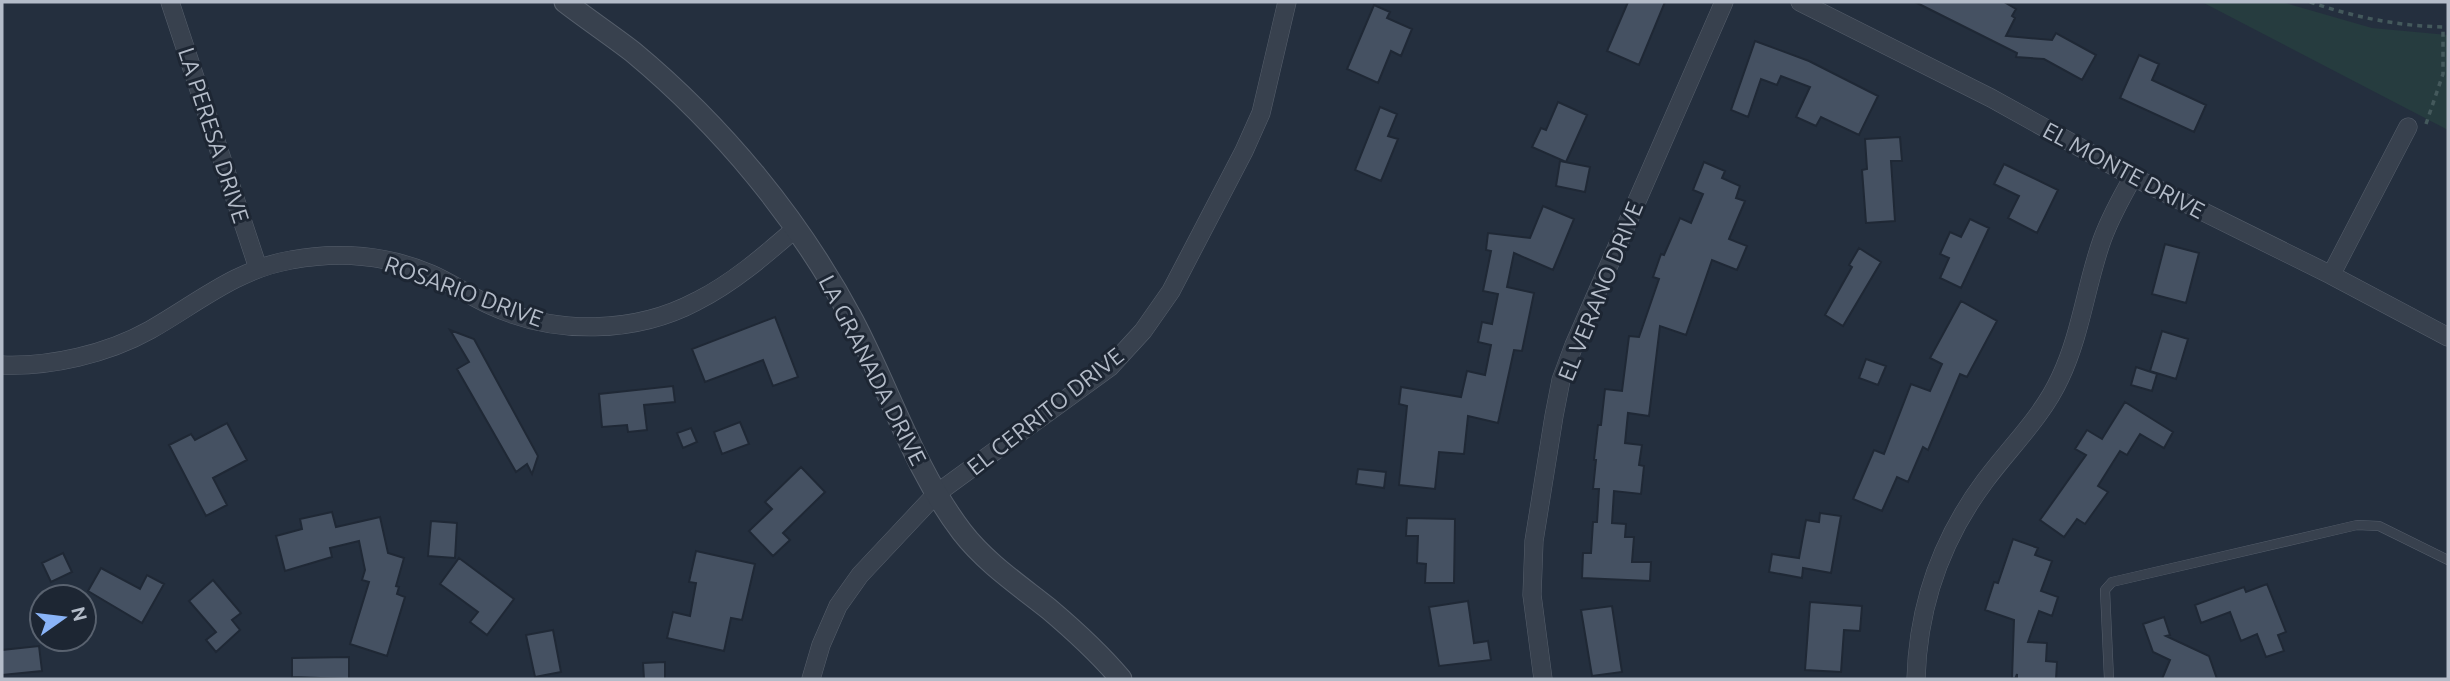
<svg xmlns="http://www.w3.org/2000/svg" width="2450" height="681" font-family="Ubuntu,sans-serif">
	<rect width="100%" height="100%" fill="#242f3e"/>
	<path fill="#263c3f" d="M2202 2H2282L2372 28 2448 35V130Z"/>
	<path fill="#455162" stroke="#1f2835" stroke-width="2" d="M1628 2H1665L1639 65 1607 51Z
		M1915 2H2004L2016 9 2012 16 2015 18 2006 36 2052 40 2056 33 2096 55 2082 80 2044 59 2016 57 2017 53Z
		M1374 5 1390 12 1387 18 1412 29 1401 56 1391 51 1378 83 1347 69Z
		M1755 41 1809 61 1878 96 1859 135 1821 117 1816 126 1796 117 1810 87 1781 76 1777 85 1761 79 1748 117 1731 110Z
		M2139 55 2159 64 2152 80 2206 105 2194 132 2120 98Z
		M1558 102 1587 115 1566 162 1532 147 1541 128 1546 130Z
		M1380 107 1397 114 1388 136 1398 139 1381 181 1355 170Z
		M1900 137 1902 161H1891L1895 221 1866 223 1862 170 1867 169 1865 139Z
		M1560 161 1590 167 1585 192 1556 186Z
		M1704 162 1725 171 1722 178 1740 186 1736 198 1745 201 1729 239 1747 246 1737 270 1712 260 1686 335 1660 326 1649 416 1628 413 1625 443 1642 445 1639 465 1644 466 1641 494 1614 491 1612 523 1626 524 1625 537H1634L1632 562H1651L1650 581 1582 578 1583 553H1591L1593 522H1597L1599 489H1593L1596 460H1594L1598 425H1601L1605 389 1622 391 1629 336 1639 337 1659 279 1653 277 1661 254 1664 255 1680 218 1691 223 1703 194 1693 190Z
		M2004 164 2058 190 2037 233 2008 218 2019 196 1994 184Z
		M1543 206 1574 219 1553 270 1514 253 1507 287 1534 293 1522 351 1514 350 1498 423 1468 416 1464 454 1439 452 1435 489 1399 485 1407 406 1399 404 1401 387 1461 397 1467 371 1485 375 1491 345 1478 342 1482 322 1492 324 1498 294 1483 291 1491 251 1486 250 1488 233 1530 238Z
		M1970 219 1989 228 1961 288 1940 278 1949 258 1940 254 1950 232 1961 237Z
		M2165 244 2199 253 2186 303 2152 294Z
		M1859 248 1881 262 1843 326 1825 315 1852 267 1849 265Z
		M1961 301 1997 321 1967 377 1960 374 1928 450 1923 447 1908 482 1897 477 1882 511 1853 499 1874 450 1884 454 1911 384 1930 391 1942 364 1930 358Z
		M775 317 798 377 773 386 763 360 705 382 692 349Z
		M450 330 474 339 538 456 532 474 527 464 516 472 457 369 469 362Z
		M2162 331 2188 339 2176 379 2150 371Z
		M1866 359 1886 366 1878 385 1859 378Z
		M2136 367 2157 374 2152 391 2131 385Z
		M673 386 675 402 644 405 647 430 628 432 627 425 602 427 599 394Z
		M2125 402 2173 432 2164 448 2140 434 2127 455 2120 451 2098 486 2108 492 2085 524 2077 519 2064 537 2040 520 2086 455 2075 449 2087 430 2102 439Z
		M740 422 749 444 722 454 714 432Z
		M227 423 247 460 213 478 227 505 206 516 169 445 191 434 195 440Z
		M691 428 697 442 683 448 677 433Z
		M801 467 825 492 783 533 790 540 773 556 749 531 772 509 765 502Z
		M1358 469 1386 472 1384 488 1356 484Z
		M332 512 336 527 380 517 388 553 404 558 396 586 399 587 397 594 405 597 387 656 350 644 369 582 362 580 365 570 359 541 330 548 332 557 285 571 276 536 302 529 300 519Z
		M1820 513 1841 516 1831 573 1803 568 1802 578 1769 572 1772 554 1799 558 1806 520 1819 522Z
		M1407 518 1455 519 1454 583H1425L1426 564 1417 563 1418 536H1406Z
		M431 521 457 523 455 558 428 556Z
		M2013 539 2038 548 2035 555 2052 561 2041 591 2058 597 2052 616 2039 611 2028 642 2047 643 2046 661 2057 662 2056 679H2017V674L2015 679 2012 678 2014 620 1985 610 1994 582 1998 583Z
		M696 551 755 564 742 620 731 618 724 651 667 638 673 612 690 616 696 583 689 582Z
		M63 553 72 572 51 582 42 563Z
		M459 558 514 599 487 635 470 622 478 612 440 584Z
		M101 568 140 589 147 575 164 584 142 623 88 591Z
		M213 580 241 613 232 620 240 630 216 652 206 640 216 632 189 601Z
		M2267 584 2286 632 2278 635 2284 651 2266 657 2257 634 2241 641 2230 612 2201 623 2195 605 2244 587 2246 592Z
		M1468 601 1474 643 1488 641 1491 660 1439 666 1429 607Z
		M1810 602 1862 606 1860 631 1844 630 1841 672 1805 670Z
		M1612 606 1622 672 1592 676 1581 610Z
		M2164 617 2170 635 2166 636 2209 656 2217 679H2162L2170 660 2153 652 2143 624Z
		M553 630 561 672 535 677 526 635Z
		M39 646 42 671 2 675V650Z
		M349 657V679L292 677V658Z
		M665 662V679H644L643 663Z"/>
	<g fill="none" stroke-linecap="round" stroke-linejoin="round">
		<defs>
			<path id="service" d="M2109 679 2105 590 2112 582 2357 525 2379 526 2448 560"/>
			<path id="minor" d="M170 2 258 268
				M1800 2 1991 98 2133 177 2331 275 2448 337
				M2331 275 2408 127
				M2 365C50 367 107 354 150 330 196 304 237 269 291 260 338 251 387 255 431 274 452 283 471 297 492 306 556 335 635 334 697 301 733 283 765 255 795 229
				M811 679 821 645 838 606 860 575 936 494 1110 367 1143 331 1171 291 1244 151 1261 113 1287 2
				M1543 679 1532 595 1534 541 1554 416 1561 380 1574 345 1724 2
				M1916 679C1918 606 1941 540 1985 481 2011 446 2042 417 2060 378 2081 334 2086 285 2102 240 2110 218 2121 198 2133 177"/>
			<path id="tertiary" d="M565 2C587 19 611 35 633 52 722 126 799 219 853 321 890 391 914 469 962 532 986 563 1019 585 1049 609 1075 631 1100 654 1121 679"/>
		</defs>
		<use href="#service" stroke="#565f6c" stroke-width="10"/>
		<use href="#minor" stroke="#565f6c" stroke-width="19"/>
		<use href="#tertiary" stroke="#565f6c" stroke-width="23"/>
		<path stroke="#44595c" stroke-width="3.5" stroke-dasharray="5 5" stroke-linecap="butt" d="M2310 2C2353 17 2402 27 2448 27
			M2426 124 2443 74V27"/>
		<use href="#service" stroke="#38414e" stroke-width="9"/>
		<use href="#minor" stroke="#38414e" stroke-width="18"/>
		<use href="#tertiary" stroke="#38414e" stroke-width="21"/>
	</g>
	<g text-anchor="middle" dominant-baseline="central" stroke-width="6" stroke-linejoin="round" paint-order="stroke">
		<g font-size="23" fill="#b4bcc9" stroke="#1d2633">
			<text transform="translate(214 135) rotate(72)">LA PERESA DRIVE</text>
			<text transform="translate(2124 170) rotate(28)">EL MONTE DRIVE</text>
			<text transform="translate(464 291) rotate(20)">ROSARIO DRIVE</text>
			<text transform="translate(1600 291) rotate(-68)">EL VERANO DRIVE</text>
			<text transform="translate(873 370) rotate(63)">LA GRANADA DRIVE</text>
			<text transform="translate(1045 411) rotate(-38)">EL CERRITO DRIVE</text>
		</g>
	</g>
	<rect width="2450" height="681" fill="none" stroke="#b4bcc9" stroke-width="7"/>
	<g transform="translate(63 618) rotate(76)"><circle r="33" fill="#1d2633" stroke="#59626f" stroke-width="2"/>
	<path d="M0-5L12 26L0 18L-12 26Z" fill="#8ab4f8"/>
	<text y="-10" font-size="19" font-weight="bold" text-anchor="middle" fill="#b4bcc9">N</text>
	</g>
</svg>
